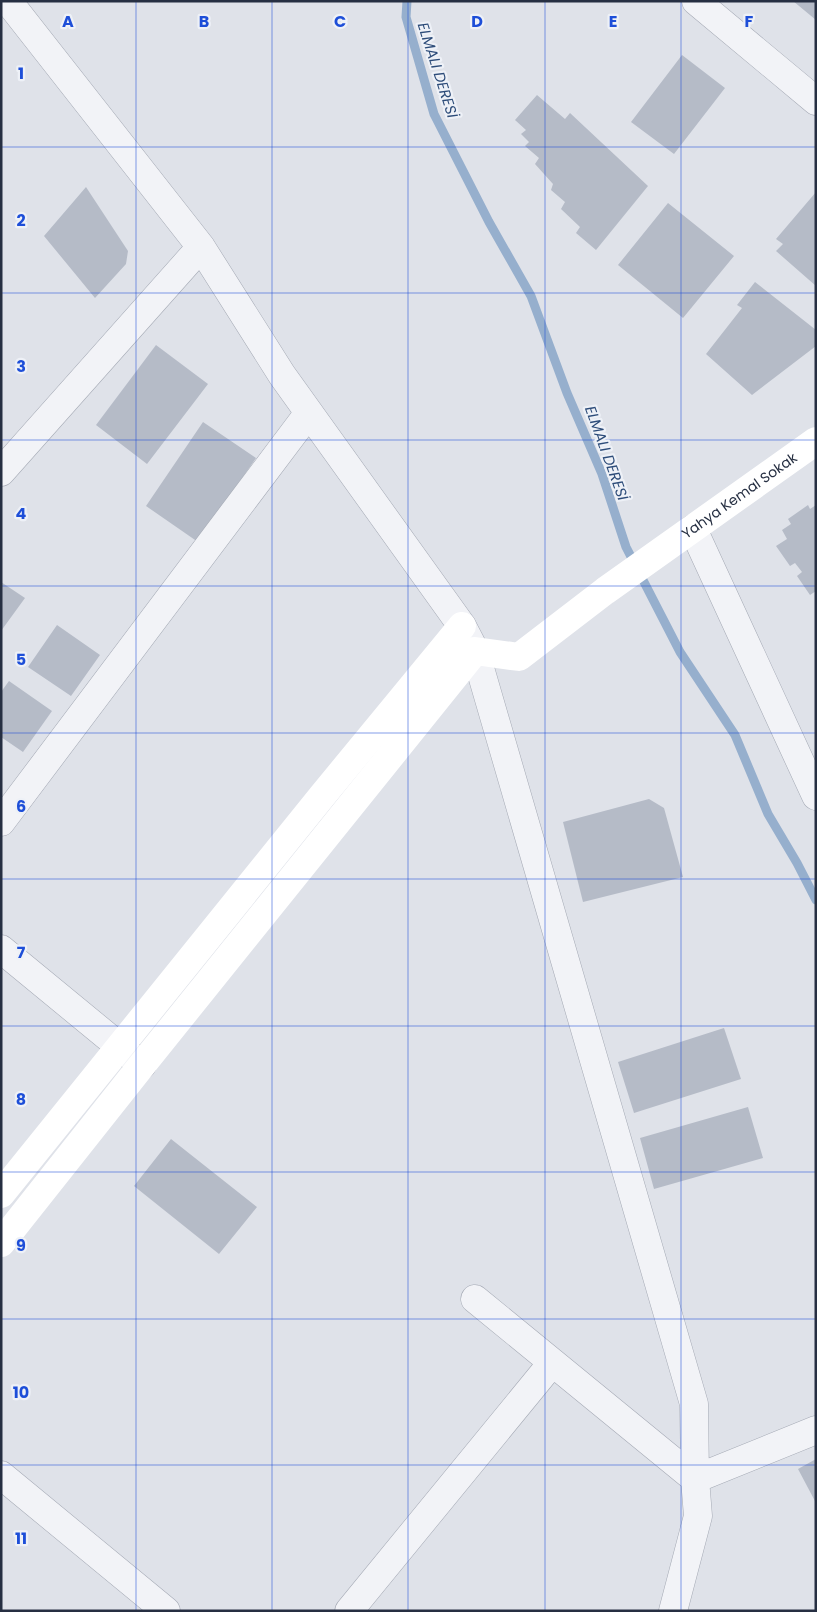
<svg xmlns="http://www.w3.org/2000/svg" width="817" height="1612" font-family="Poppins,sans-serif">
	<rect width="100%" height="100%" fill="#dfe2e9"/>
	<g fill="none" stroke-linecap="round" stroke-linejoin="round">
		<path stroke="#96afcd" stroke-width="9" d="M407 1 406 17 434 114 489 222 531 296 567 393 602 474 626 547 680 652 735 735 768 814 797 863 816 900"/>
	</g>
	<path fill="#b5bbc7" d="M793 1H816V20Z
		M682 55 725 88 674 154 631 122Z
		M537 95 565 119 570 113 648 186 596 250 576 233 580 227 561 209 565 202 551 190 553 184 535 164 539 158 525 146 529 142 521 134 526 130 515 120Z
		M86 187 128 251 126 264 95 298 44 236Z
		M816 192V286L776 251 783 244 776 239Z
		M668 203 734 256 683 318 618 265Z
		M755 282 816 330V346L752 395 706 354 742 308 737 305Z
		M156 345 208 384 147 464 96 425Z
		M203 422 256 458 198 542 146 506Z
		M808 505 810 509 816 505V591L810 595 797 576 802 572 795 563 790 566 776 546 787 539 782 530 791 524 788 519Z
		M1 582 25 598 1 631Z
		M57 625 100 655 71 696 28 667Z
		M9 681 52 711 23 752 1 737V692Z
		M649 799 664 808 683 877 583 902 563 822Z
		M724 1028 741 1079 634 1113 618 1062Z
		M748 1107 763 1158 654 1189 640 1138Z
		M171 1139 257 1207 219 1254 134 1186Z
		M816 1459V1503L798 1469Z"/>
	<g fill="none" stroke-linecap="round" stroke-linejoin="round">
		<defs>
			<path id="street" d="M8 1 201 247 282 375 462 626 475 651 694 1404 695 1479 698 1516 673 1611
				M696 1 816 101
				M1 472 201 247
				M693 529 816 796
				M1 822 308 414
				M1 949 142 1065
				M475 1299 695 1479 816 1430
				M1 1475 166 1611
				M349 1611 552 1363"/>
		</defs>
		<use href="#street" stroke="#a4a9b4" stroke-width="29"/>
		<use href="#street" stroke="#f2f3f7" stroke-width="28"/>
		<g stroke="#fff" stroke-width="28">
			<path d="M1 1194 322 796 462 626"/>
			<path id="s1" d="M1 1243 142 1065 475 651 519 657 605 591 816 441"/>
		</g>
	</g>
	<path fill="none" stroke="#1d4ed8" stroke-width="1" stroke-opacity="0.55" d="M136 1V1611M272 1V1611M408 1V1611M545 1V1611M681 1V1611M1 147H816M1 293H816M1 440H816M1 586H816M1 733H816M1 879H816M1 1026H816M1 1172H816M1 1319H816M1 1465H816"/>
	<g text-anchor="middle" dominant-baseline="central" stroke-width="4.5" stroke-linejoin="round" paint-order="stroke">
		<g font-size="14" fill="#262f42" stroke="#eef1f7">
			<text stroke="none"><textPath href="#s1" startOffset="1076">Yahya Kemal Sokak</textPath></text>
		</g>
		<g font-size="15" font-style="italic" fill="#2d4c79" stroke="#eef1f7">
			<text transform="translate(438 70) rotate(72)">ELMALI DERESİ</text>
			<text transform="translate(607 453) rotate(70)">ELMALI DERESİ</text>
		</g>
	</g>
	<g font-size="16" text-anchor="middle" font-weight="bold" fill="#1d4ed8" stroke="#eef1f7" stroke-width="4.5" stroke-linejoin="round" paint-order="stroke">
		<text x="68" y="27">A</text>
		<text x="204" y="27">B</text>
		<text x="340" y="27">C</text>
		<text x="477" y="27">D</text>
		<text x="613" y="27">E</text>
		<text x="749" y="27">F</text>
		<text x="21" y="79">1</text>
		<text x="21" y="226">2</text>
		<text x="21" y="372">3</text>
		<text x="21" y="519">4</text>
		<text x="21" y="665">5</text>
		<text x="21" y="812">6</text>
		<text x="21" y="958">7</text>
		<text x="21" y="1105">8</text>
		<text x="21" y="1251">9</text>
		<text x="21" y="1398">10</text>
		<text x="21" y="1544">11</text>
	</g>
	<rect width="817" height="1612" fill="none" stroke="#262f42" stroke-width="5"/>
</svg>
